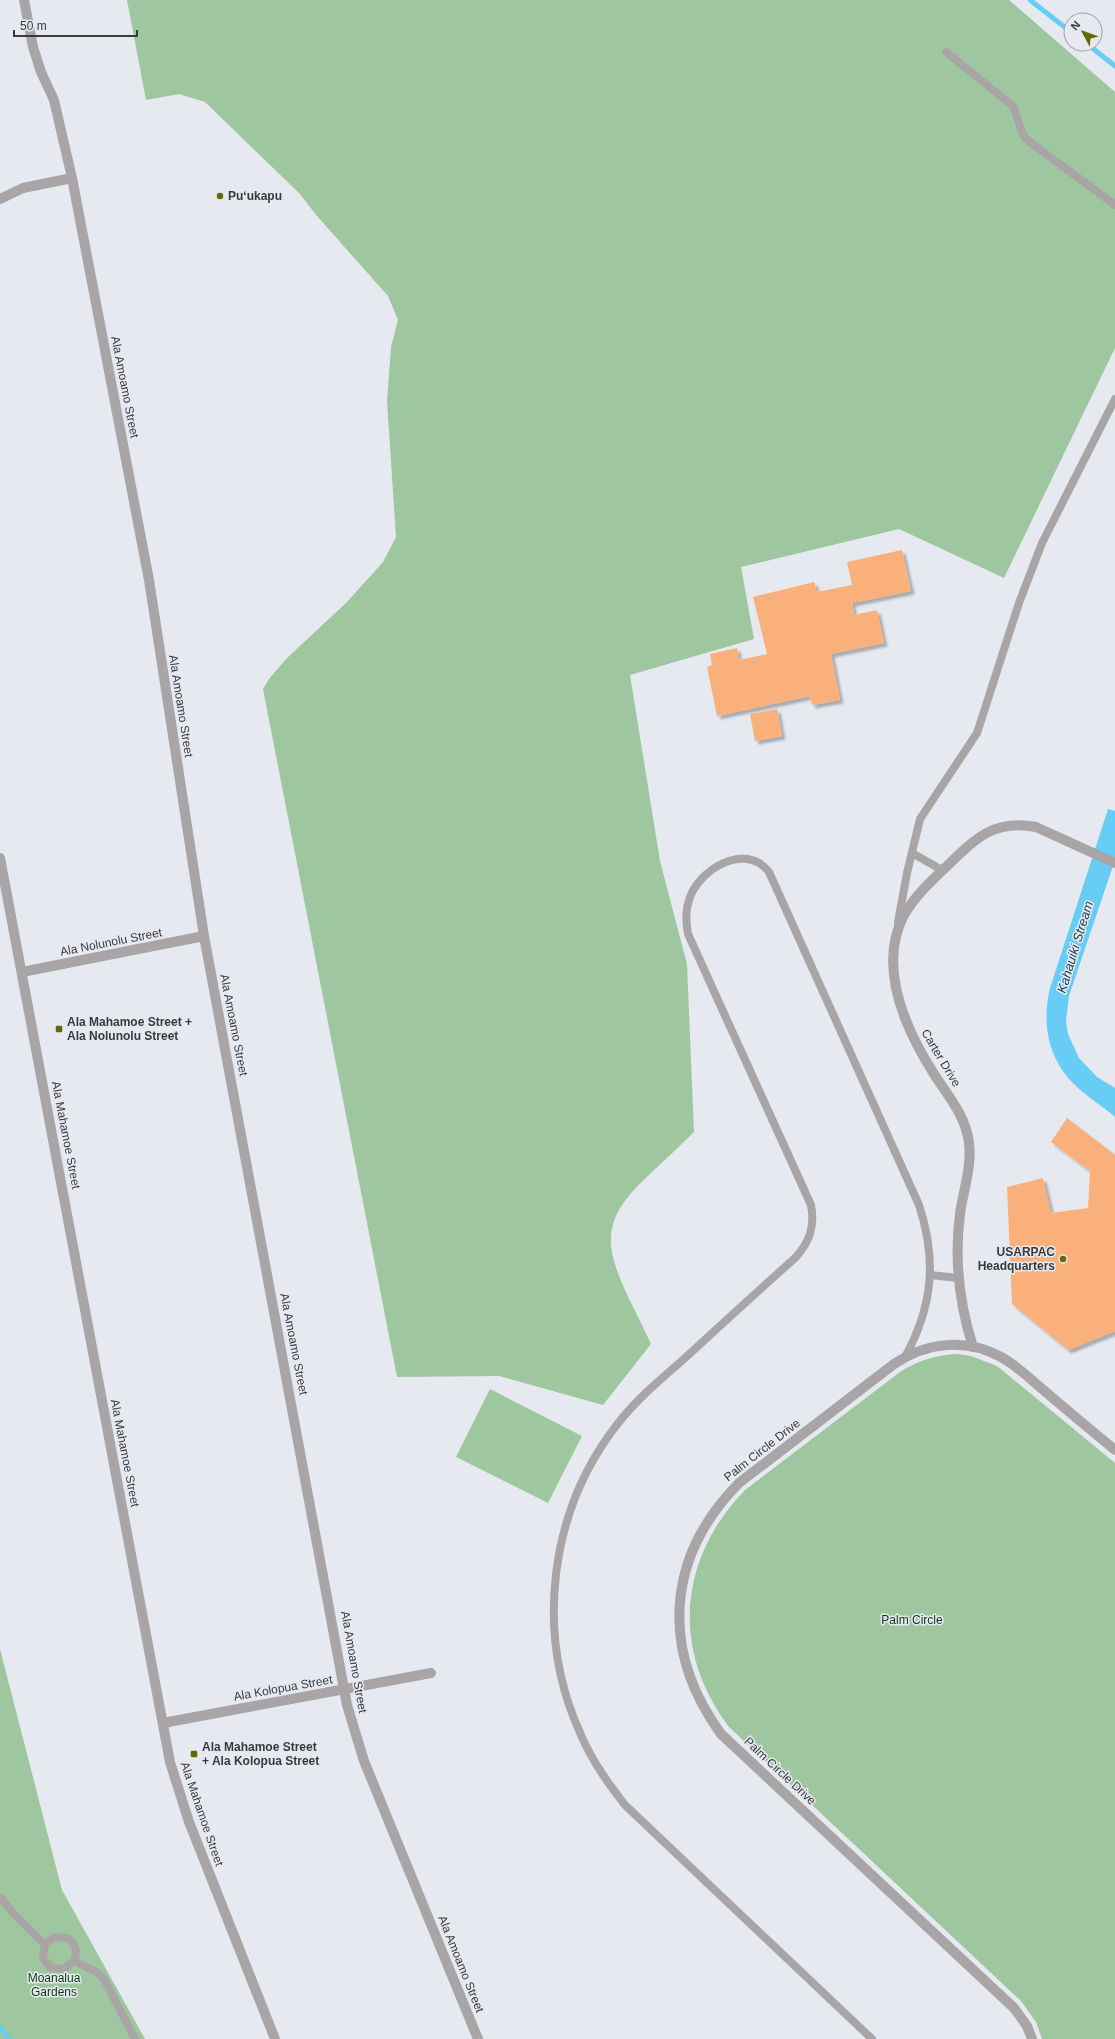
<svg xmlns="http://www.w3.org/2000/svg" width="1115" height="2039" font-family="Arial,sans-serif">
	<defs>
		<filter id="shadow"><feDropShadow dx="3.5" dy="3.5" stdDeviation="1" flood-color="#0004"/></filter>
	</defs>
	<rect width="100%" height="100%" fill="#e6e9ef"/>
	<path fill="#9ec7a0" d="M127 0H1009L1115 92V348L1004 578 899 529 741 567 754 639 630 675 660 861 687 964 694 1132C681 1145 668 1157 654 1170 627 1196 602 1219 614 1261 622 1289 639 1317 651 1344L603 1405 499 1376 397 1377 263 689 269 679 286 659 347 602 383 562 396 537 387 401 391 347 398 320 388 296 317 216 300 194 205 102 179 94 146 100Z
		M958 1354 971 1356 997 1366 1115 1463V2039H1042L1036 2022 1021 2001 729 1727C671 1650 678 1559 745 1490L900 1372C919 1360 936 1355 958 1354Z
		M490 1389 582 1436 548 1503 456 1457Z
		M0 1649 62 1890 145 2039H0Z"/>
	<path fill="#67cdf5" d="M1108 809 1115 811V860L1069 996 1066 1021 1068 1034 1079 1058 1097 1077 1115 1088V1117C1101 1105 1084 1095 1072 1082 1047 1056 1042 1021 1050 988Z"/>
	<g fill="none" stroke-linecap="round" stroke-linejoin="round">
		<path stroke="#67cdf5" stroke-width="5" d="M1030 0 1071 32
			M1087 44 1115 66
			M0 2027 9 2039"/>
	</g>
	<path fill="#f9b07a" filter="url(#shadow)" d="M902 550 911 591 852 603 854 615 877 610 884 643 831 654 840 700 812 705 810 696 717 716 707 667 712 665 710 654 737 648 739 660 767 654 753 597 814 582 817 592 852 585 847 562Z
		M777 709 782 736 755 741 750 714Z
		M1067 1118 1115 1155V1331L1068 1350 1012 1304 1007 1187 1043 1178 1051 1213 1088 1208 1090 1171 1051 1142Z"/>
	<g fill="none" stroke-linecap="round" stroke-linejoin="round">
		<path stroke="#a9a5a6" stroke-width="8" d="M946 52 1013 106C1019 117 1018 129 1026 139L1115 205
			M912 853 942 870
			M898 922 907 873 920 819 977 733 1019 603 1042 543 1115 399
			M930 1275 958 1278
			M0 1897 13 1913 45 1945 43 1958 51 1968 64 1969 74 1961 95 1971 104 1979 135 2039
			M45 1945 55 1937 68 1938C76 1945 78 1951 74 1961
			M872 2039 625 1805C608 1783 592 1761 581 1735 534 1633 549 1510 619 1422 638 1398 662 1378 685 1358 722 1324 758 1291 795 1258 810 1242 815 1226 811 1205L688 934C686 923 685 912 689 900 698 870 745 841 769 872L919 1205C937 1260 933 1306 905 1357"/>
		<path stroke="#a9a5a6" stroke-width="10" d="M24 0 33 47 41 72 54 100 72 178 149 580 204 936 347 1705 364 1761 478 2039
			M0 199 23 188 72 178
			M22 972 204 936
			M973 1347C959 1303 954 1260 960 1214 963 1191 972 1167 969 1143 966 1116 948 1096 934 1074 906 1030 877 967 904 915 915 896 931 881 947 866 976 838 994 819 1036 827L1115 863
			M163 1723 431 1673
			M1032 2039 1027 2026 1014 2008 721 1734C660 1650 666 1557 739 1483L894 1364C927 1342 966 1338 1001 1357 1018 1366 1032 1381 1047 1393 1069 1412 1092 1431 1115 1450"/>
		<path stroke="#a9a5a6" stroke-width="10" d="M0 858 170 1762 189 1822 275 2039"/>
	</g>
	<g fill="#666804" stroke="#e6e9ef" stroke-width="1.5">
		<circle cx="220" cy="196" r="4"/>
		<rect x="55" y="1025" width="8" height="8" rx="2"/>
		<circle cx="1063" cy="1259" r="4"/>
		<rect x="190" y="1750" width="8" height="8" rx="2"/>
	</g>
	<g text-anchor="middle" dominant-baseline="central" stroke-width="3" stroke-linejoin="round" paint-order="stroke">
		<g font-size="12" font-weight="bold" fill="#393a3d" stroke="#e6e9ef" text-anchor="start">
			<text x="228" y="196">Puʻukapu</text>
			<text x="67" y="1022">Ala Mahamoe Street +<tspan x="67" dy="14">Ala Nolunolu Street</tspan></text>
			<text x="1055" y="1252" text-anchor="end">USARPAC<tspan x="1055" dy="14">Headquarters</tspan></text>
			<text x="202" y="1747">Ala Mahamoe Street<tspan x="202" dy="14">+ Ala Kolopua Street</tspan></text>
		</g>
		<g font-size="12" fill="#393a3d" stroke="#e6e9ef">
			<text transform="translate(125 387) rotate(79)">Ala Amoamo Street</text>
			<text transform="translate(181 706) rotate(81)">Ala Amoamo Street</text>
			<text transform="translate(111 942) rotate(-11)">Ala Nolunolu Street</text>
			<text transform="translate(234 1025) rotate(79)">Ala Amoamo Street</text>
			<text transform="translate(941 1058) rotate(59)">Carter Drive</text>
			<text transform="translate(66 1135) rotate(79)">Ala Mahamoe Street</text>
			<text transform="translate(294 1344) rotate(79)">Ala Amoamo Street</text>
			<text transform="translate(762 1450) rotate(-38)">Palm Circle Drive</text>
			<text transform="translate(125 1453) rotate(79)">Ala Mahamoe Street</text>
			<text transform="translate(354 1662) rotate(80)">Ala Amoamo Street</text>
			<text transform="translate(283 1688) rotate(-10)">Ala Kolopua Street</text>
			<text transform="translate(780 1771) rotate(43)">Palm Circle Drive</text>
			<text transform="translate(202 1814) rotate(71)">Ala Mahamoe Street</text>
			<text transform="translate(461 1964) rotate(68)">Ala Amoamo Street</text>
		</g>
		<g font-size="12" fill="#083a13" stroke="#e6e9ef">
			<text x="912" y="1620">Palm Circle</text>
			<text x="54" y="1978">Moanalua<tspan x="54" dy="14">Gardens</tspan></text>
		</g>
		<g font-size="13" font-style="italic" fill="#134051" stroke="#e6e9ef">
			<text transform="translate(1075 947) rotate(-73)">Kahauiki Stream</text>
		</g>
	</g>
	<g transform="translate(1083 32) rotate(311)"><circle r="19" fill="#e6e9ef" stroke="#a1a3a8"/>
	<path d="M0-3L7 15L0 10L-7 15Z" fill="#666804"/>
	<text y="-6" font-size="11" font-weight="bold" text-anchor="middle" fill="#393a3d">N</text>
	</g>
	<path d="M14 30v6h123v-6" fill="none" stroke="#393a3d" stroke-width="2"/>
	<text x="20" y="30" font-size="12" fill="#393a3d" stroke="#e6e9ef" stroke-width="3" paint-order="stroke">50 m</text>
</svg>
